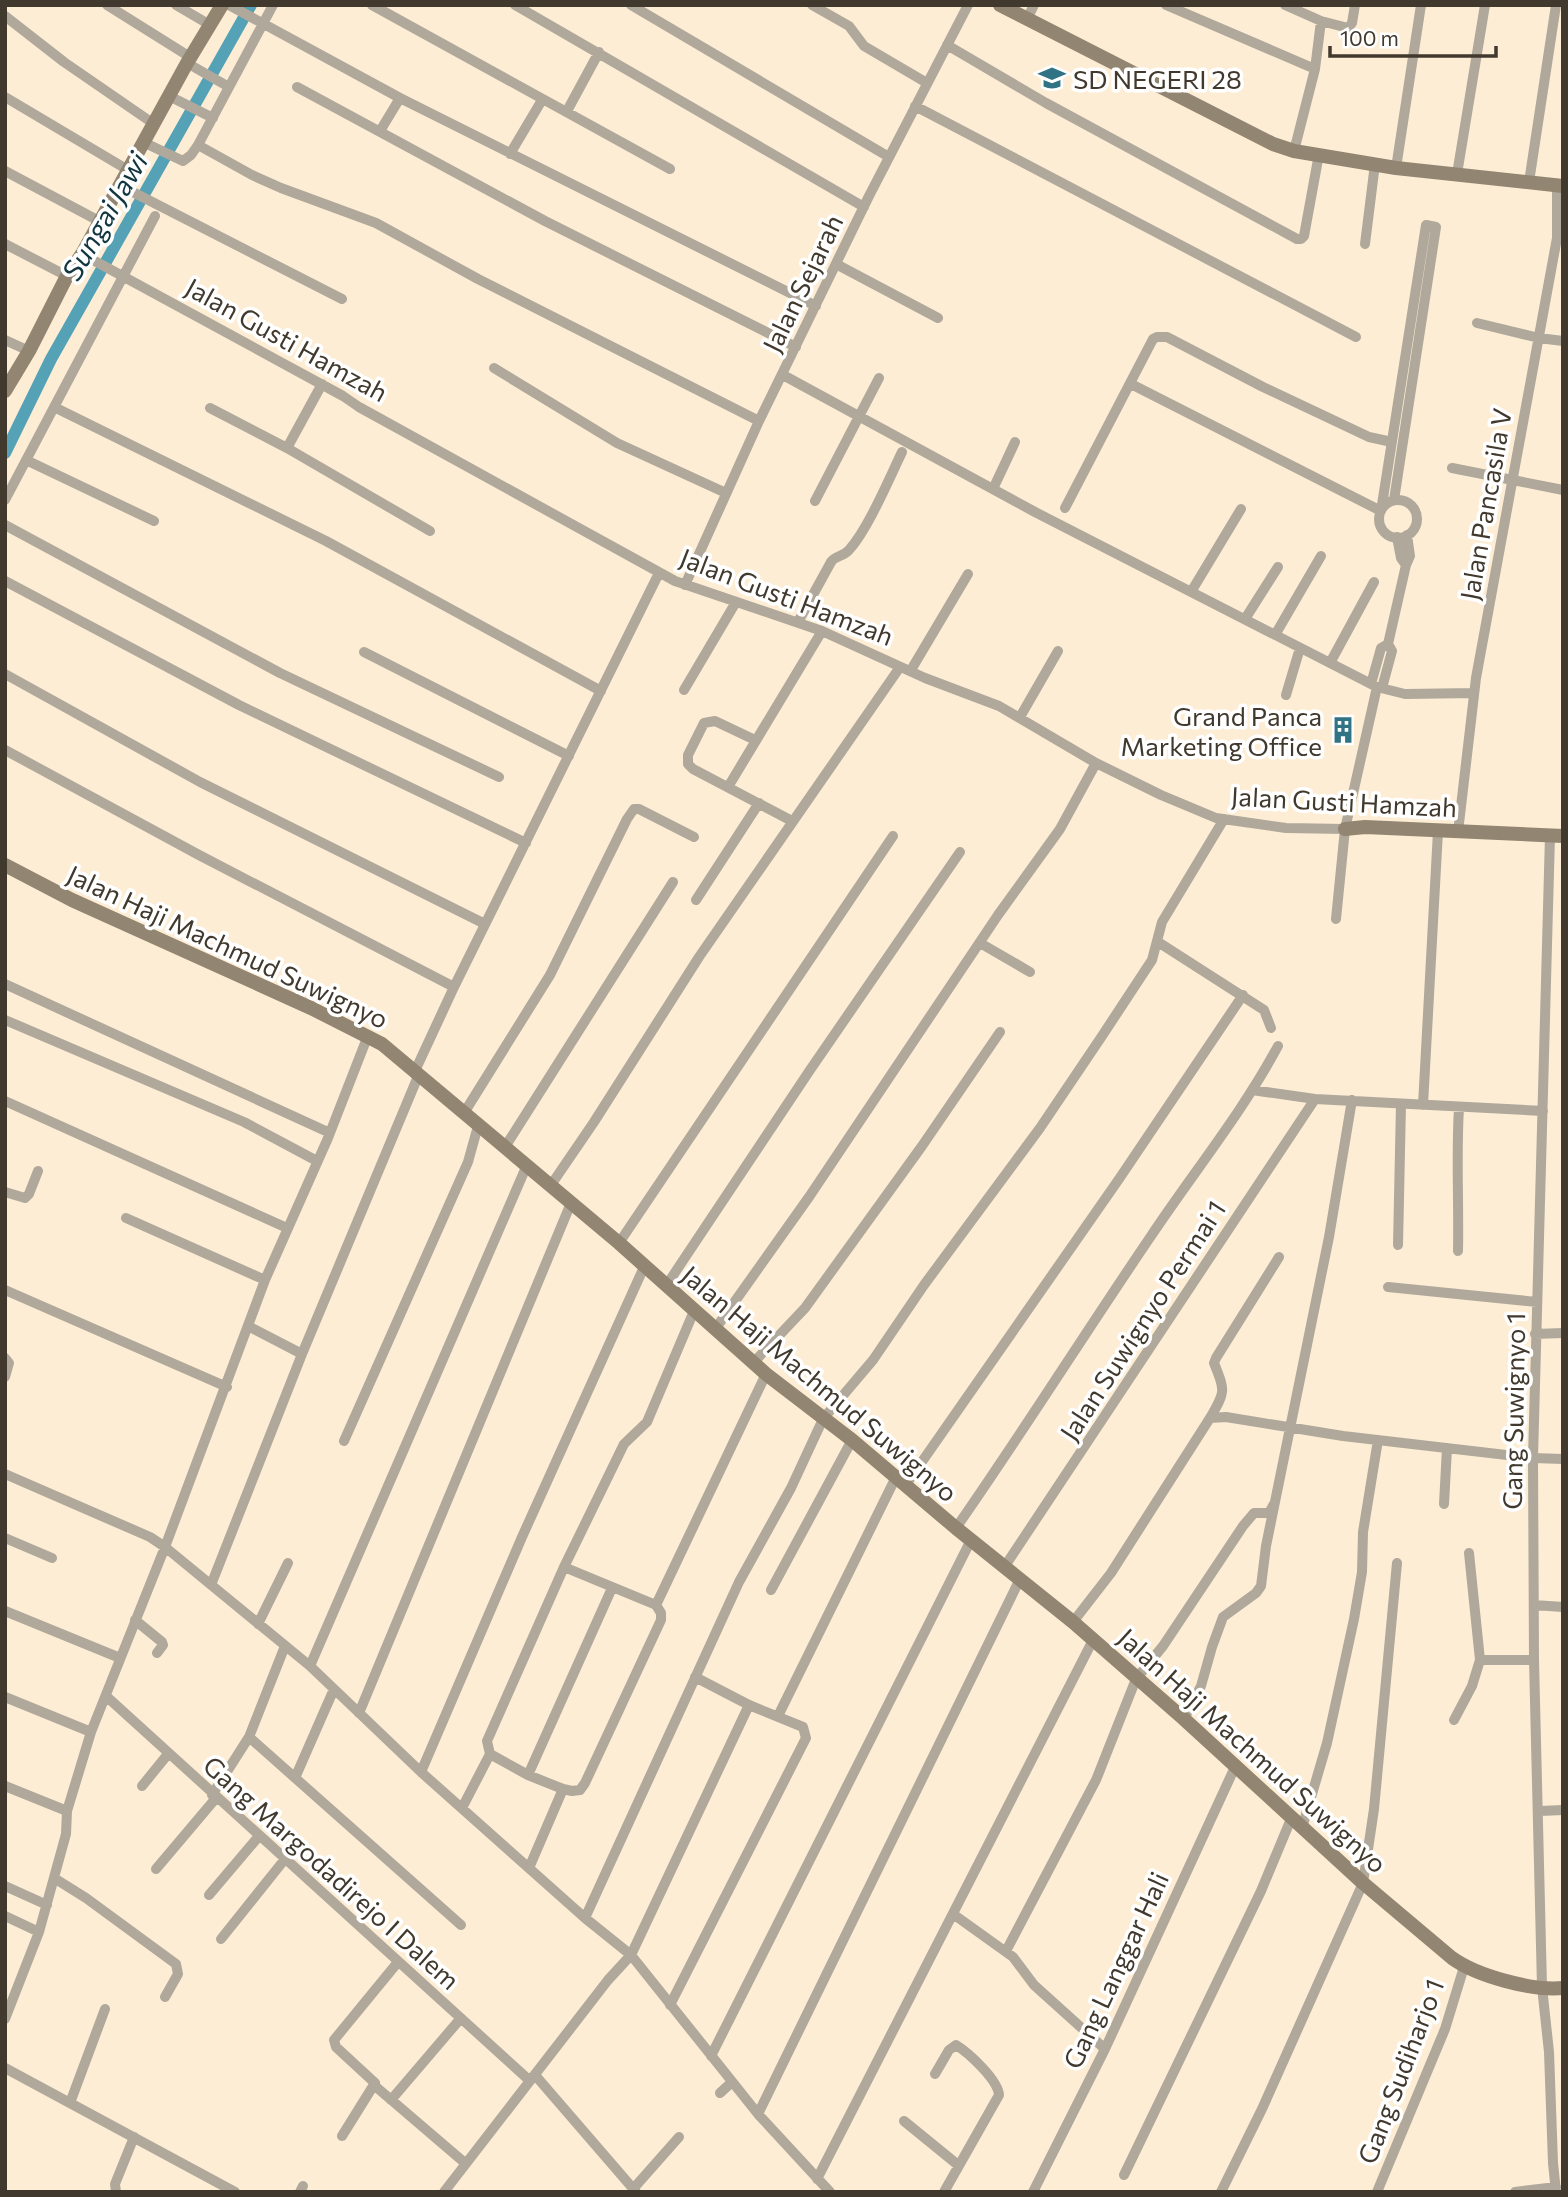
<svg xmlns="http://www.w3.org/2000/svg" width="1568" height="2197" font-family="Commissioner,sans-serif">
	<rect width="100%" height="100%" fill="#fdedd4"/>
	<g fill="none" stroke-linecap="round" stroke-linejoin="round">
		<path stroke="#55a1b6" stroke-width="12" d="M5 453 51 359 251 5"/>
		<path stroke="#b0a89b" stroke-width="10" d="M107 5 190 57
			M176 5 210 25
			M229 5 400 98 816 306
			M372 5 670 169
			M515 5 864 207
			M631 5 889 157
			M812 5 849 26 864 46 927 83
			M1166 5 1315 69
			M1285 5 1321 21 1348 28 1352 23 1355 5
			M5 16 64 62 154 124
			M1027 19 1034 5
			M947 45 1046 103 1297 239H1301L1304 236 1319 154
			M187 63 229 87
			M297 87 545 221 796 347
			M169 96 213 118
			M5 97 128 170
			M915 106 1356 337
			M567 111 599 52
			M380 131 400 98
			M143 142 183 161 191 155 198 145 252 175 281 188 376 223 478 279 759 421
			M198 145 273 5
			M1294 151 1315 69 1321 21
			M510 154 542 100
			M1396 168 1421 5
			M5 171 99 221
			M1457 174 1485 5
			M1529 182 1556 5
			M119 185 342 299
			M5 244 67 276
			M1365 244 1375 164
			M82 254 343 396 359 407 675 581 822 631 925 678 999 706 1096 763 1161 795 1216 818 1286 828 1345 829
			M836 264 938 318
			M1477 323 1539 338 1563 341
			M5 340 29 351
			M494 368 617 443 726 493
			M783 375 1035 512 1377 687 1405 694 1474 693
			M1131 384 1381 511 1426 225 1436 227 1394 500
			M54 407 326 541 601 691
			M210 408 287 448 430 531
			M287 448 322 384
			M26 460 154 521
			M1452 468 1563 490
			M993 489 1015 442
			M5 500 155 216
			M1379 519a19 19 0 1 1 38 0a19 19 0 1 1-38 0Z
			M815 501 879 378
			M1065 508 1153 339 1157 337H1167L1263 387 1369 437 1392 442
			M5 525 280 673 499 777
			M1397 537 1401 558 1406 565
			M5 581 239 705 526 843
			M685 585 759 421 869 196 968 5
			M1191 592 1241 509
			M1245 619 1278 567
			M798 622 831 562C836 555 843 557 849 550 868 529 889 479 902 452
			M1275 635 1321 556
			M364 652 569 756
			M1330 663 1374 582
			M911 670 968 574
			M5 674 200 782 485 924
			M1371 684 1381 648 1388 644
			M1382 688 1392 651 1388 644 1406 565 1410 556 1407 535
			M684 690 736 602
			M1286 695 1300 648
			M1020 717 1058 651
			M755 740 715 721 704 723 688 755V764L693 769 792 821
			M5 750 199 855 454 987
			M728 787 822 631
			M1458 832 1476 678 1557 238V185
			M1550 835 1533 1458 1534 1660 1542 1987 1549 2052 1553 2163 1556 2192
			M696 900 759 803
			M1336 919 1345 829 1377 687
			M1158 942 1264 1010 1271 1028
			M980 943 1030 972
			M5 984 330 1133
			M5 1020 244 1122 317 1161
			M415 1071 454 987 659 573
			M1252 1090 1315 1099 1543 1111
			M5 1101 287 1228
			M1423 1105 1438 831
			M464 1113 550 975 627 819 634 809H639L694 837
			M505 1147 673 882
			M551 1185 594 1122 699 957 900 667
			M5 1192 25 1198 29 1194 38 1171
			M126 1218 265 1280
			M619 1243 893 836
			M1398 1245 1401 1104
			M1458 1251C1459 1203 1456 1155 1459 1108
			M666 1286 810 1070 960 852
			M1388 1287 1537 1302
			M5 1290 227 1387
			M248 1326 302 1354
			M716 1328 809 1197 998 915 1060 829 1096 763
			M1535 1334 1563 1333
			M5 1358 9 1363 5 1377
			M754 1362 805 1308 922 1146 1000 1032
			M1210 1418C1226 1391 1225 1391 1214 1363L1216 1358 1279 1257
			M344 1441 468 1162 478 1126
			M5 1474 150 1537 165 1547 310 1666 421 1772 585 1918 631 1955 758 2114 830 2192
			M905 1486 1119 1179 1243 995
			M1444 1504 1447 1448
			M956 1528C1023 1432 1085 1333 1151 1236 1193 1173 1242 1113 1278 1046
			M5 1538 52 1558
			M1469 1553 1480 1660
			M1005 1566 1315 1099
			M564 1567 656 1605
			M211 1585 302 1354 419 1074
			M771 1590 852 1440
			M1534 1605 1563 1607
			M5 1611 120 1658
			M135 1620 162 1642 163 1645 157 1653
			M1073 1622 1111 1573 1210 1418 1226 1417 1343 1436 1533 1458 1563 1459
			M258 1624 288 1563
			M310 1666 527 1165
			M106 1696 529 2080
			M5 1697 91 1732
			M359 1713 571 1203
			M778 1716 896 1477
			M1184 1719 1201 1686 1212 1647 1223 1617 1256 1593 1261 1586 1266 1546 1329 1237 1352 1100
			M1454 1720 1472 1686 1480 1660H1534
			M249 1737 461 1925
			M421 1772 522 1537 644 1267
			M528 1775 612 1588
			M295 1778 334 1689
			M5 1786 67 1811
			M142 1786 168 1754
			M563 1789 528 1775 490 1754 487 1741 564 1567 624 1444 647 1422 694 1311
			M212 1795 249 1737 285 1646
			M462 1808 490 1754
			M1540 1811 1563 1810
			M1302 1828 1327 1743 1354 1619 1362 1572 1363 1532 1378 1440
			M529 1868 563 1789 572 1791 580 1790 585 1783 661 1620V1613L656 1605 766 1374
			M156 1869 216 1798
			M54 1878 86 1898 176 1964 178 1974 165 1997
			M5 1886 47 1905
			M209 1895 259 1836
			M953 1914 1013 1957 1034 1985 1105 2049
			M5 1916 39 1932
			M585 1918 739 1582 791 1488 823 1419 873 1360 924 1285 1040 1128 1102 1036 1152 960 1162 922 1224 819
			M221 1939 285 1859
			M1006 1951 1096 1780 1136 1679 1163 1646 1243 1526 1254 1513H1269L1274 1504
			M670 2005 806 1738 803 1727 749 1705 695 1677
			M5 2019 39 1932 66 1834 67 1811 91 1732 165 1547 265 1280 328 1138 367 1038
			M711 2056 971 1540
			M5 2068 235 2192
			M935 2074 949 2050 956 2045C969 2053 998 2080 999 2095L944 2192
			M535 2075 636 2192
			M375 2086 465 2163
			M720 2093 732 2082
			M391 2100 461 2018
			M70 2103 105 2009
			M758 2114 1020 1579
			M904 2121 958 2165
			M342 2136 375 2083 336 2047 334 2040 398 1962
			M1124 2175 1261 1891 1291 1819
			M817 2179 1093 1640
			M633 2189 679 2137
			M116 2192 115 2184 134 2137
			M300 2192 303 2186
			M444 2192 608 1980 631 1955 749 1705
			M1033 2192 1105 2049 1235 1767
			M1221 2192 1262 2109 1363 1883 1374 1809 1397 1563
			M1377 2192 1445 2029 1464 1967
			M1515 2192 1556 2187"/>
		<path stroke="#928572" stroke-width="14" d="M1000 5 1273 144 1294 151 1396 168 1563 186
			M5 391 29 351 67 276 82 254 187 63 222 5
			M1345 829 1365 827 1563 836
			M5 865 72 900 311 1008 382 1044 619 1243 766 1374 852 1440 956 1528 1073 1622 1184 1719 1363 1883 1452 1958C1477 1976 1532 1991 1563 1988"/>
	</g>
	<defs>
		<symbol id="school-bare" viewBox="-9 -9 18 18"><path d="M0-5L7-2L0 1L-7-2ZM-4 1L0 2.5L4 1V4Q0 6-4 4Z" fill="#307384" stroke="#fff" stroke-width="2.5" paint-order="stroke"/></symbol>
		<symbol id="building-bare" viewBox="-9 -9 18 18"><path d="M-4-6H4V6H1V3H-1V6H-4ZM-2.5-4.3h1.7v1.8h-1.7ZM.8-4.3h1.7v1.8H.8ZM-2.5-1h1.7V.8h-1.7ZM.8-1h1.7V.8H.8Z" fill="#307384" stroke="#fff" stroke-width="2.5" paint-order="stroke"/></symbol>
	</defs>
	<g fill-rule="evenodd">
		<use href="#school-bare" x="1033" y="59" width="38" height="38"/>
		<use href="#building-bare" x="1324" y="711" width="38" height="38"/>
	</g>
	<g text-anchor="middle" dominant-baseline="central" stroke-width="7" stroke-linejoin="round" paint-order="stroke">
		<g font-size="26" fill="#41392d" stroke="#fff" text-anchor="start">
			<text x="1073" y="78">SD NEGERI 28</text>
			<text x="1322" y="715" text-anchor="end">Grand Panca<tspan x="1322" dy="30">Marketing Office</tspan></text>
		</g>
		<g font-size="26" fill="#41392d" stroke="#fff">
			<text transform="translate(802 283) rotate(-64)">Jalan Sejarah</text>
			<text transform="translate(287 339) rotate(29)">Jalan Gusti Hamzah</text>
			<text transform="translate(1485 504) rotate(-80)">Jalan Pancasila V</text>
			<text transform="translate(787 596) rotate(21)">Jalan Gusti Hamzah</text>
			<text transform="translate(1344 801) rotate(3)">Jalan Gusti Hamzah</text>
			<text transform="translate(228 946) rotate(25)">Jalan Haji Machmud Suwignyo</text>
			<text transform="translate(1142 1320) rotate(-57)">Jalan Suwignyo Permai 1</text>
			<text transform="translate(820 1383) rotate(40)">Jalan Haji Machmud Suwignyo</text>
			<text transform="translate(1513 1411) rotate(-89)">Gang Suwignyo 1</text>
			<text transform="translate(1253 1750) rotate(42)">Jalan Haji Machmud Suwignyo</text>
			<text transform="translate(332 1872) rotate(42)">Gang Margodadirejo I Dalem</text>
			<text transform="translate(1115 1970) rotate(-65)">Gang Langgar Hali</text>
			<text transform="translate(1400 2071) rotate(-69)">Gang Sudiharjo 1</text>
		</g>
		<g font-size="28" font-style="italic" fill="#11363f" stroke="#fff">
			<text transform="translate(104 216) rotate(-60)">Sungai Jawi</text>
		</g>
	</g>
	<rect width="1568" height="2197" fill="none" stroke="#41392d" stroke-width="14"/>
	<path d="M1330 46v10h166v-10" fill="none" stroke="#41392d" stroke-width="3.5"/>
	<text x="1340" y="46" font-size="21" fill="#41392d" stroke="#ffffff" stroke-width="5" paint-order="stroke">100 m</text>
</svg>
